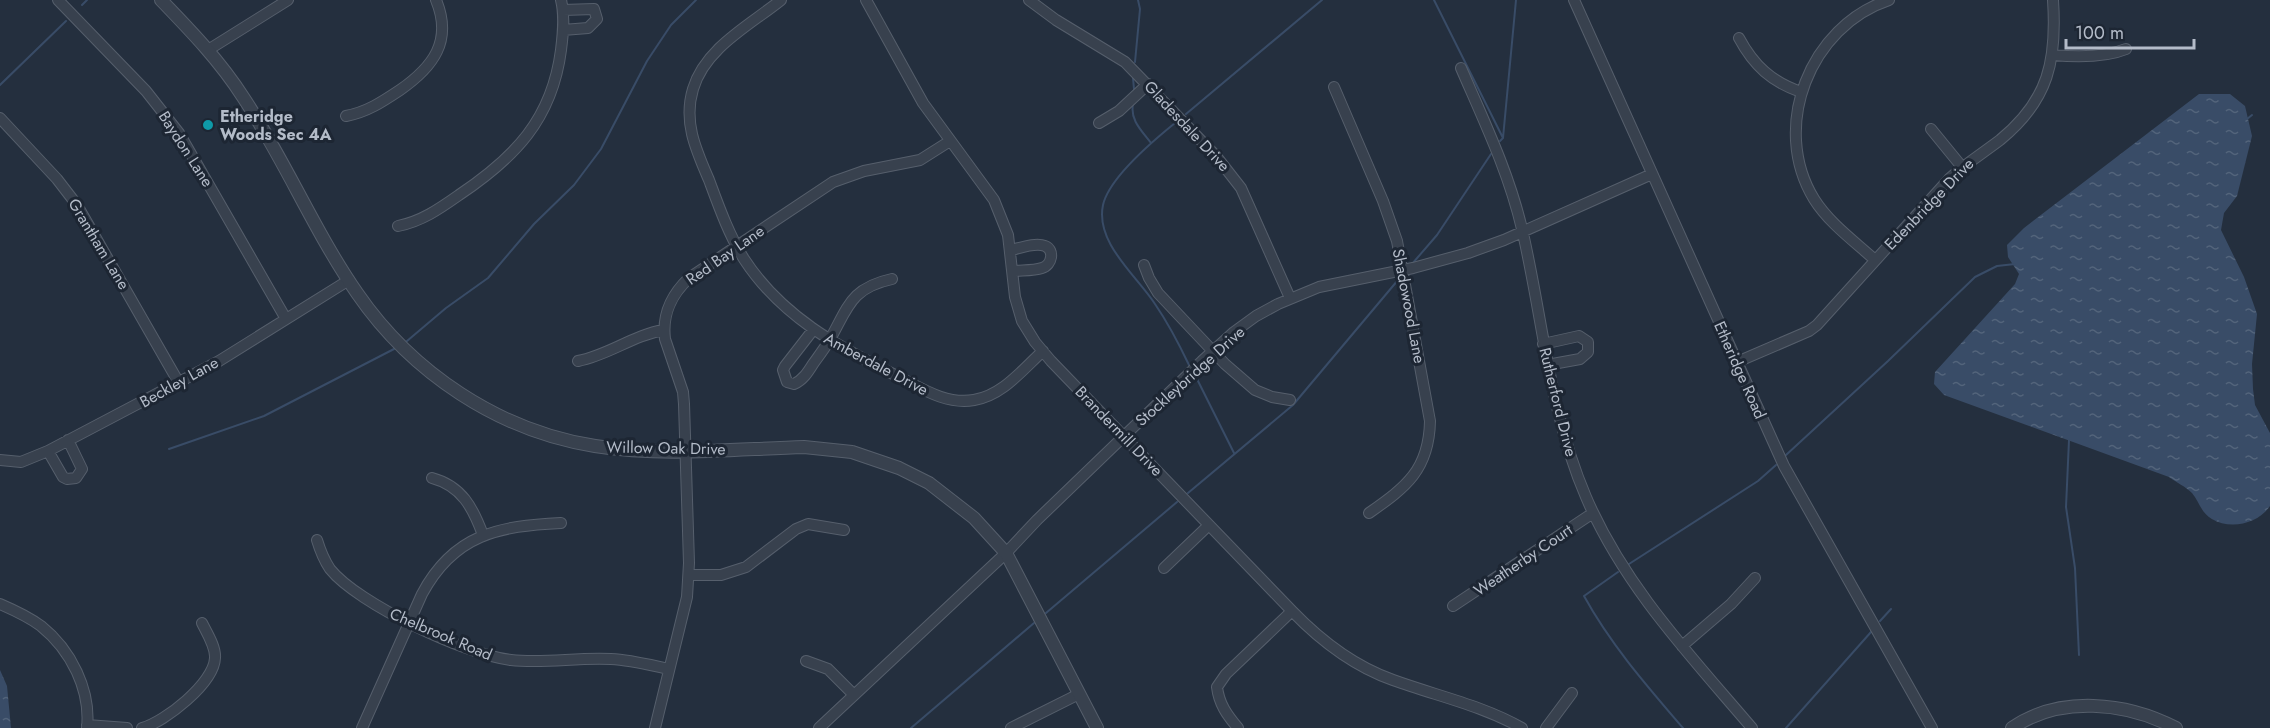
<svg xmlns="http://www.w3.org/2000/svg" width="2270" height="728" font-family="Jost,sans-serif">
	<defs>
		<pattern id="water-ripples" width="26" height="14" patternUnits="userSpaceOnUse" patternTransform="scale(1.5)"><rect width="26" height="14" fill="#394c67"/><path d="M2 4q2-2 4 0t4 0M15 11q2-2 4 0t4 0" fill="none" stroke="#53647b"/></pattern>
	</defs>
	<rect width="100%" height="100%" fill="#242f3e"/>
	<path fill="url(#water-ripples)" d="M2199 94H2230L2245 106 2252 136 2237 196 2224 213 2221 230 2244 277 2257 314 2252 364 2253 389 2255 405 2270 433V506C2258 524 2230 530 2212 519 2201 513 2199 501 2192 493 2186 487 2176 482 2169 477L1944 395 1934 384 1935 372 2015 284 2019 274 2008 257 2007 245 2024 228Z
		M0 670 7 686 11 728H0Z"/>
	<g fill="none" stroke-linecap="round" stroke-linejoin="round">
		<path stroke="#394c67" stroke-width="2" d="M1434 0 1503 138
			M82 5 87 0
			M1135 62 1140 9 1138 0
			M1133 78 1134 89
			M0 85 66 21
			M1133 104C1130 120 1141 130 1151 143
			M1186 114 1322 0
			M2247 119 2252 115
			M1175 123C1154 140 1109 178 1103 205 1095 243 1137 276 1155 304 1168 323 1179 344 1189 365
			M1500 141 1503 138 1516 0
			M1412 264 1437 235 1491 154
			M407 341 446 308 488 278 534 224 574 185 601 149 647 61 671 25 696 0
			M1196 377 1234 453
			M2069 440 2066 507 2075 568 2079 655
			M169 449 264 416 394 349
			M1786 455 1888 361 1975 277 1997 266 2015 264
			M1188 493 1293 405 1398 280
			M1629 564 1758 481 1776 465
			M1618 572 1584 596C1611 645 1647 686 1683 728
			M1046 613 1177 502
			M1880 621 1891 609
			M911 728 1034 623
			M1786 728 1871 632"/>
		<defs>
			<path id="minor" d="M58 0 146 91 179 133 286 319
				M781 0C750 25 705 48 693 89 683 122 696 150 709 180 719 207 729 235 744 259 781 316 838 347 897 376 921 388 946 405 974 400 1003 395 1022 370 1043 351
				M866 0 923 103 994 200 1008 235 1015 297 1022 321 1035 342 1051 361 1292 611C1321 641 1353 666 1393 680 1437 696 1481 705 1522 728
				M1029 0 1056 20 1125 62 1216 156 1241 188 1290 298
				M1574 0 1784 466 1932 728
				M563 30 588 28 597 19 594 9 563 10
				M1739 38C1754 66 1772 82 1801 92
				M208 50 288 0
				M2053 55C2076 57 2104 58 2126 49
				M1461 68C1484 121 1509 173 1522 229 1543 319 1549 411 1586 497 1624 586 1690 655 1752 728
				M1334 87 1383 201 1397 241 1430 421C1429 470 1406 487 1369 513
				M346 116C367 112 382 102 400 90 433 67 453 41 436 0
				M0 118 57 179 77 205 179 383
				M1099 123 1119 111 1148 84
				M1931 129 1962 167
				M398 226C422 221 439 209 459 195 514 158 552 120 561 50 563 34 565 16 561 0
				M1011 250C1020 248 1036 242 1045 246 1055 250 1052 265 1042 268 1033 271 1022 270 1013 271
				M1875 260C1854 241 1829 223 1814 199 1770 127 1810 26 1889 0
				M1144 265 1149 278 1158 293 1225 364 1255 390 1272 397 1290 400
				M813 330 785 366 783 370 787 382 794 384C803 380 808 372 813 364 818 357 824 349 829 341 848 308 850 288 892 279
				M1543 344 1579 336 1588 342V352L1580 359 1547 365
				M578 361C609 355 633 335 664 330
				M1737 362 1809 331 1817 325 1949 179C1965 164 1983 153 2000 140 2049 100 2057 60 2053 0
				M48 451 63 477 67 479 76 478 82 469 68 440
				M0 460 21 462 48 451 219 361 349 280
				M432 478C462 486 473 508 483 535
				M317 540C320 550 324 560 330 569 358 604 467 655 511 660 544 664 577 657 611 659 631 660 650 665 669 669
				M1164 568 1209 525
				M689 575H721L746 567 796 529 808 524 844 530
				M0 604C14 610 29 617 41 626 71 650 91 690 87 728
				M1453 606 1593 513
				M1682 646 1731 604 1755 578
				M806 661 828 669 854 695
				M87 725 127 728
				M142 728C165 722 214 683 215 658 216 647 207 633 202 623
				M362 728 422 594C454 534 499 526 561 523
				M655 728 687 597 689 563 684 404 683 392 665 339C662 314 671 295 689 278L833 182 864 171 920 160 950 141
				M819 728 1006 553 1037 520 1202 361 1234 332 1256 316 1278 304 1319 287 1413 268 1468 253 1504 240 1652 174
				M1011 728 1079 694
				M1238 728C1227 715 1219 704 1217 687L1226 674 1292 611
				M1546 728 1572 693"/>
			<path id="tertiary" d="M161 0C190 30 220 61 243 97 285 160 314 231 357 293 412 373 499 431 595 446 664 457 735 449 804 447L852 452 899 468 929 483 974 518 1006 553 1097 728
				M2012 728C2060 695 2126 702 2176 728"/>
		</defs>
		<use href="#minor" stroke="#565f6c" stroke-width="12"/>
		<use href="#tertiary" stroke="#565f6c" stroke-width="14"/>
		<use href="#minor" stroke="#38414e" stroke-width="10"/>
		<use href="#tertiary" stroke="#38414e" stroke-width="12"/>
	</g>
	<circle fill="#0f9aa8" stroke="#1d2633" stroke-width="2" cx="208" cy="125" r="6"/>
	<g text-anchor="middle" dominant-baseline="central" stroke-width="6" stroke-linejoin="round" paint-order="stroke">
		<g font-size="16" font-weight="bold" fill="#b4bcc9" stroke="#1d2633" text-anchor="start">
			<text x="220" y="116">Etheridge<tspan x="220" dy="18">Woods Sec 4A</tspan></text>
		</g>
		<g font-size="16" fill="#b4bcc9" stroke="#1d2633">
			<text transform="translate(1187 126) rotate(47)">Gladesdale Drive</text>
			<text transform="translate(186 149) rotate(57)">Baydon Lane</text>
			<text transform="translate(1929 204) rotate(-46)">Edenbridge Drive</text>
			<text transform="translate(99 244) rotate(59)">Grantham Lane</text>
			<text transform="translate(725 255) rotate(-35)">Red Bay Lane</text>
			<text transform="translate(1409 306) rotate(79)">Shadowood Lane</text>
			<text transform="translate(876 364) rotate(28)">Amberdale Drive</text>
			<text transform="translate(1740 370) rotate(66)">Etheridge Road</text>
			<text transform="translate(1190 376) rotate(-42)">Stockleybridge Drive</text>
			<text transform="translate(179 382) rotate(-29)">Beckley Lane</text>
			<text transform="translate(1558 402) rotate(76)">Rutherford Drive</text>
			<text transform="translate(1119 431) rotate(46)">Brandermill Drive</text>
			<text transform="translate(666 448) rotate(1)">Willow Oak Drive</text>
			<text transform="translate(1523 560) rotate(-34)">Weatherby Court</text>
			<text transform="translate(441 634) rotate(23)">Chelbrook Road</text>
		</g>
	</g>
	<path d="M2066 39v9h128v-9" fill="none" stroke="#b4bcc9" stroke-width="3"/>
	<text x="2075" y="39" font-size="18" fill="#b4bcc9" stroke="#1d2633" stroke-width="4.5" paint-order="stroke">100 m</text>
</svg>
